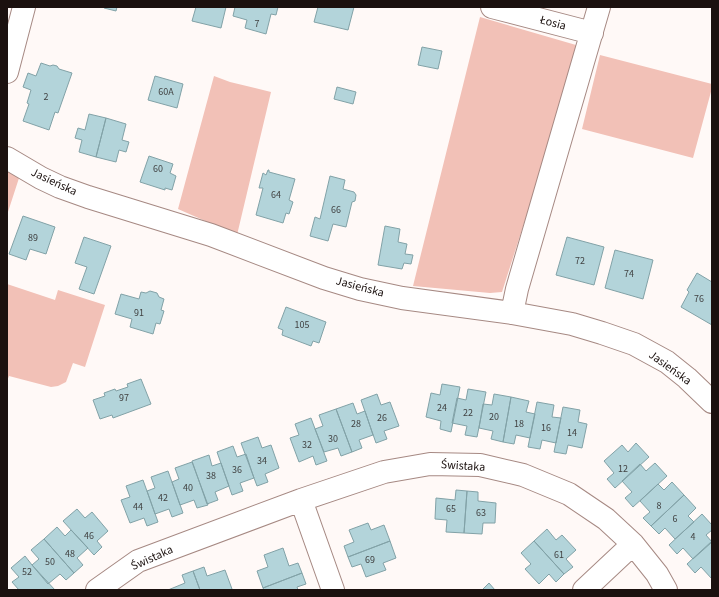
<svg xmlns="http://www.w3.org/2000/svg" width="719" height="597" font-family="'Source Sans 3',sans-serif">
	<rect width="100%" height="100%" fill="#fff9f7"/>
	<path fill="#f2c1b7" d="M480 17 576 45 548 148 502 292 490 293 413 286Z
		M600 55 712 84V88L693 158 582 129Z
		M214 76 230 82 271 92 237 235 178 209Z
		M7 171 19 178 7 215Z
		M7 284 55 300 58 290 105 305 85 367 73 363 66 382 58 386 51 387 9 376 7 381Z"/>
	<path fill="#b3d4da" stroke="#82a2a7" d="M104 7H117L116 11 104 8Z
		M196 7H226L221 28 192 21Z
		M235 7H278L276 15 271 14 266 34 245 28 247 20 233 16Z
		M318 7H354L348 30 314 22Z
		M422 47 442 51 438 69 418 65Z
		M41 63 50 66 53 65 57 66 59 69 72 73 58 113 55 112 49 130 23 121 29 104 27 103 31 90 23 87 28 73 36 76Z
		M155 76 183 84 177 108 148 100Z
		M337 87 356 92 353 104 334 99Z
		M89 114 106 118 96 157 79 152 82 140 75 138 78 128 85 130Z
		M106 118 126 124 122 140 129 142 126 152 119 150 116 162 96 157Z
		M149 156 173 164 170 173 176 176 172 190 165 188V190L140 182Z
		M268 170H269V172L295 179 289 200 293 202 289 214 286 213 283 223 256 215 263 188H259L263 173 266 175Z
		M330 176 345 180 343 189 354 192 356 195 355 201 352 202 346 227 333 224 328 241 310 236 315 217 320 219Z
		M23 216 55 227 46 254 30 249 26 260 9 254Z
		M385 226 400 229 398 242 407 244 405 254 413 255 411 264 404 263 402 269 378 265Z
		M84 237 111 246 94 294 79 289 87 267 75 263Z
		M567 237 604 247 594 285 556 275Z
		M615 250 653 260 643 299 605 288Z
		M697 273 712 282V325L681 307 689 292 687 290Z
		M150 291 157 293 159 297 164 299 161 310 164 311 160 324 156 323 153 334 130 327 132 319 115 314 121 294 139 299 141 292 146 293Z
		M286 307 326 322 319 343 313 341 311 346 282 335 283 330 278 328Z
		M141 379 151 404 113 418 112 415 100 419 93 400 105 396 104 393 115 389 116 391 128 387 127 384Z
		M442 384 460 387 451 432 440 429 441 421 426 417 431 393 440 395Z
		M468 389 486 392 477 437 465 435 467 426 452 423 457 398 466 400Z
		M377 394 381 405 390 402 399 426 384 431 387 439 376 443 361 400Z
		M494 394 511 397 503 442 491 439 493 431 479 428 483 404 492 405Z
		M511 397 529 401 526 412 535 414 530 438 516 435 514 444 503 442Z
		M537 402 554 405 552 417 561 418 556 443 542 440 540 449 528 447Z
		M353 403 357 414 365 411 373 435 359 440 362 448 352 452 336 409Z
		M563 407 580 410 578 422 587 424 582 448 568 445 566 454 554 452Z
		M336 409 352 452 341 456 338 448 324 452 315 429 323 426 319 415Z
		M311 418 327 461 316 465 313 456 299 462 290 438 299 435 295 424Z
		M258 437 262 448 271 445 279 468 265 474 268 482 257 486 241 443Z
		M636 443 649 457 615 488 607 479 614 473 604 461 622 445 628 452Z
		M233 446 237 457 246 454 254 478 240 483 243 491 232 495 217 452Z
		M209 455 212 466 221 463 229 486 215 492 218 500 207 504 192 461Z
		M192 462 208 505 197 508 194 500 180 505 172 482 179 479 175 468Z
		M655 463 667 476 633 507 625 498 632 492 622 481 640 464 646 471Z
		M168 471 183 513 172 517 169 509 155 514 147 491 155 488 151 477Z
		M143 480 158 522 147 526 144 518 130 523 121 500 130 497 126 486Z
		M672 482 684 495 651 526 643 518 650 512 640 501 658 484 664 490Z
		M456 490 467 491 464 533 446 532 447 520 435 519 436 498 455 500Z
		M467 491 478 492V501L496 503 495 523H483L482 534 464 533Z
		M684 495 696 508 688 516 694 522 675 539 665 528 659 534 651 526Z
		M77 509 85 518 92 512 108 531 97 541 102 547 94 555 63 521Z
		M702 514 712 525V530L706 535 712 542 693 559 683 548 677 554 669 545Z
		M368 523 371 530 384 525 390 541 348 557 344 546 354 542 349 530Z
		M57 527 65 536 71 530 88 548 77 558 83 565 74 573 44 539Z
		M547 529 556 540 562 535 576 550 566 559 573 567 564 574 534 541Z
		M44 539 74 573 66 580 60 574 48 584 32 565 39 559 31 550Z
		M390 541 396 558 383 563 386 570 366 577 361 564 352 567 348 557Z
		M534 541 564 574 556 582 549 574 539 584 525 569 531 564 521 553Z
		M712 541V579L701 567 695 573 687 564Z
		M283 548 289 566 298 563 302 573 263 588 257 571 268 567 264 555Z
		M25 556 32 565 55 590H19L12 582 19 577 11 568Z
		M204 567 207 576 225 570 232 589 229 590H200L193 571Z
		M193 571 200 590H168L185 583 182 575Z
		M302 573 306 584 297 587 298 590H264L263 588Z
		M489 583 495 590H482Z"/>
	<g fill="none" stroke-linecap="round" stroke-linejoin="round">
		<defs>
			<path id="minor" d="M492 7 592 33
				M7 72 24 7
				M7 158 41 178 60 187 88 197 211 235 324 278 360 289 402 298 512 313 572 324 602 333 634 344 667 362 687 378 712 402
				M512 313 517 289 599 7
				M301 500 333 590
				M97 590 138 561 301 500 384 472 430 464 480 465 523 475 569 494 606 519 633 544 657 574 666 590
				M584 590 633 544"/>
		</defs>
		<use href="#minor" stroke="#a68983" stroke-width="24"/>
		<use href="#minor" stroke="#fff" stroke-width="22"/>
	</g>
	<g text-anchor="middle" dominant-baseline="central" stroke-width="3" stroke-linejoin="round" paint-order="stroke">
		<g font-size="10" fill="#414242">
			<text x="257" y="24">7</text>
			<text x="166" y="92">60A</text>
			<text x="46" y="97">2</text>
			<text x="158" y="169">60</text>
			<text x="276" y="195">64</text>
			<text x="336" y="210">66</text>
			<text x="33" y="238">89</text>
			<text x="580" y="261">72</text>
			<text x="629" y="274">74</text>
			<text x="699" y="299">76</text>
			<text x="139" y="313">91</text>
			<text x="302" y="325">105</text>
			<text x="124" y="398">97</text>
			<text x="442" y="408">24</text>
			<text x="468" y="413">22</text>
			<text x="494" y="417">20</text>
			<text x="382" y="418">26</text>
			<text x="356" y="424">28</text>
			<text x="519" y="424">18</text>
			<text x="546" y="428">16</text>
			<text x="572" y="433">14</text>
			<text x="333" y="439">30</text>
			<text x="307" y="445">32</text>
			<text x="262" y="461">34</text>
			<text x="623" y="469">12</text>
			<text x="237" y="470">36</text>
			<text x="211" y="476">38</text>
			<text x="188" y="488">40</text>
			<text x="163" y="498">42</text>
			<text x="659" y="506">8</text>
			<text x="138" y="507">44</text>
			<text x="451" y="509">65</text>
			<text x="481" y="513">63</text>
			<text x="675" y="519">6</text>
			<text x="89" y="536">46</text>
			<text x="693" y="537">4</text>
			<text x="70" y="554">48</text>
			<text x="559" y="555">61</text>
			<text x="370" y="560">69</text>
			<text x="50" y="562">50</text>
			<text x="27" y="572">52</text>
		</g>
		<g font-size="12" fill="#1b110f" stroke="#fff">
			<text transform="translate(553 23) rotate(15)">Łosia</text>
			<text transform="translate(54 182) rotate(25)">Jasieńska</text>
			<text transform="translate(360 287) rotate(15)">Jasieńska</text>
			<text transform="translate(670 368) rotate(36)">Jasieńska</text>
			<text transform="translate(463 466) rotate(4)">Świstaka</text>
			<text transform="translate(152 558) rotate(-24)">Świstaka</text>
		</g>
	</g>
	<rect width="719" height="597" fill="none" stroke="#1b110f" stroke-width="16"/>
</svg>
